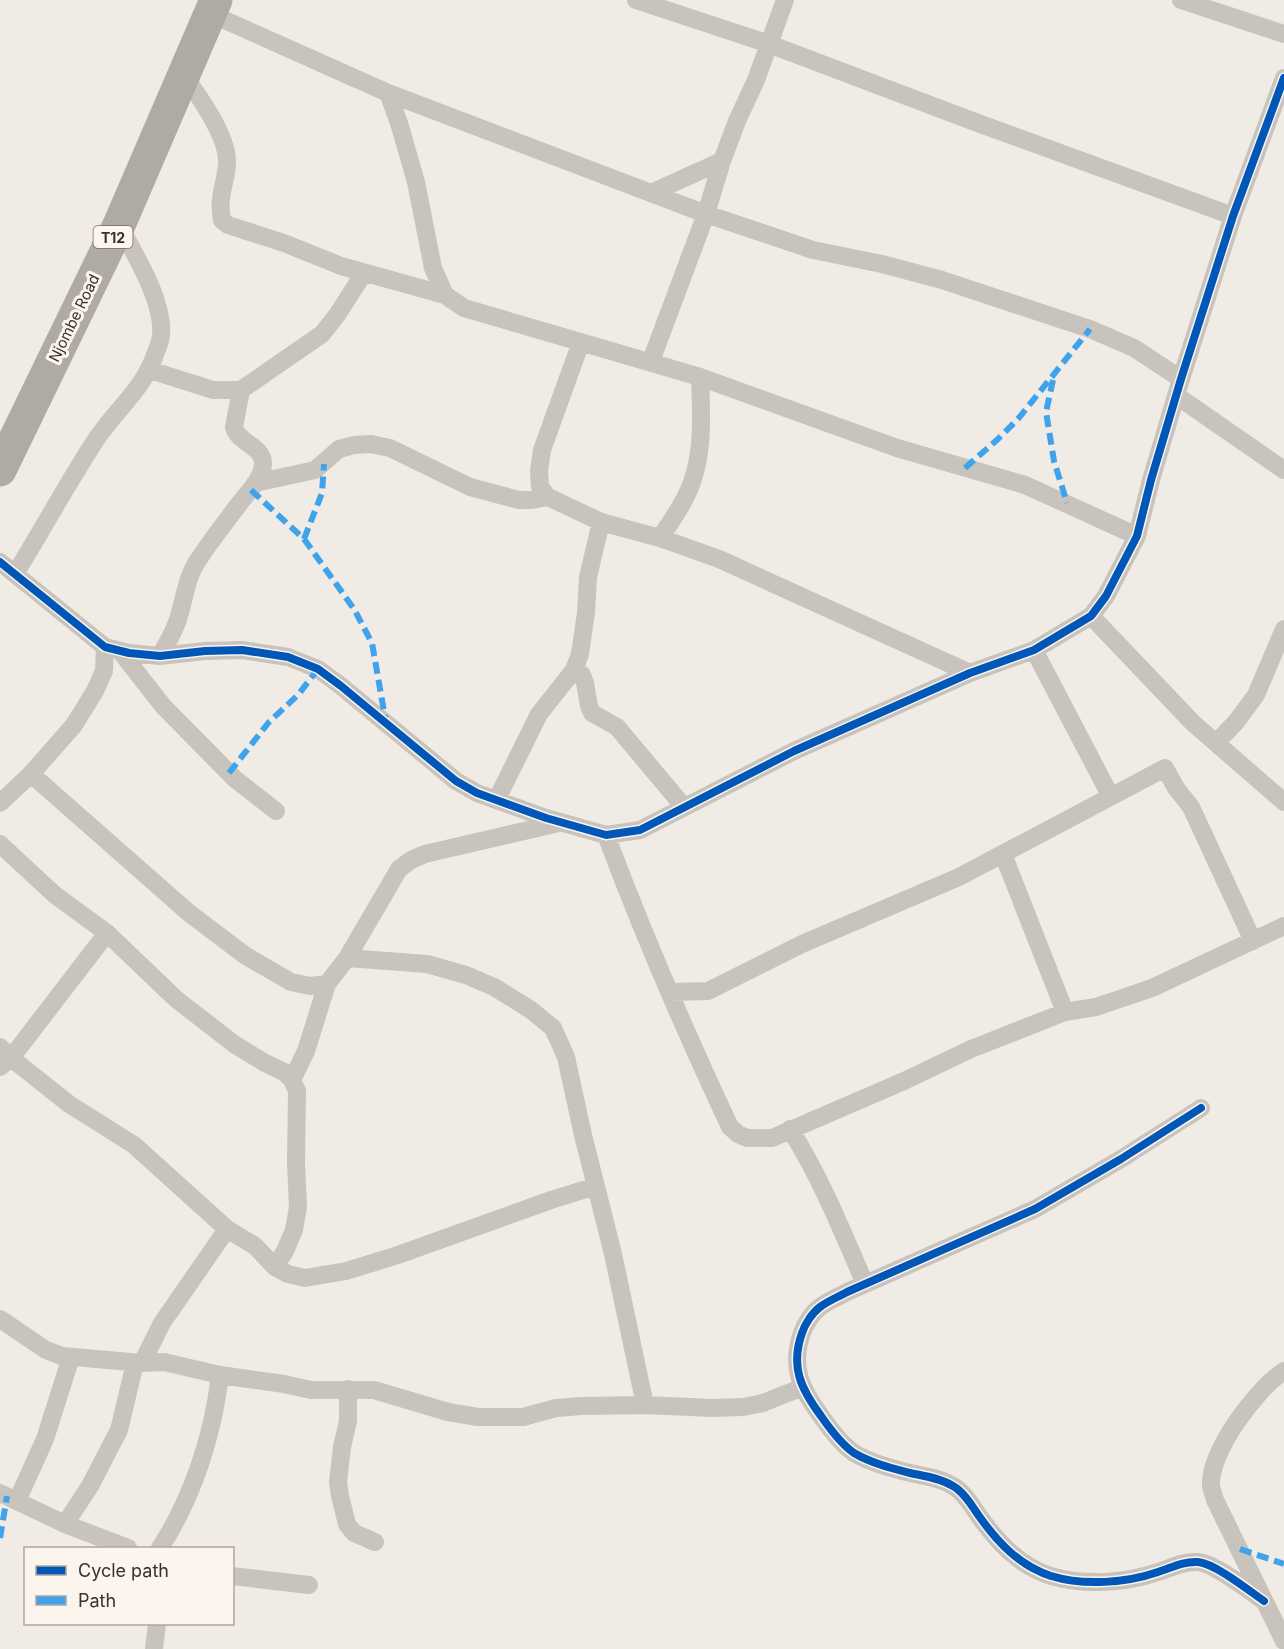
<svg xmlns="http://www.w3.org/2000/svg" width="1284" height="1649" font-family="Inter,sans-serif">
	<rect width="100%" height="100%" fill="#f0ebe5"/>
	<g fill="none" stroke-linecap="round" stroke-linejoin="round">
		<path stroke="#c9c3be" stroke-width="18" d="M636 0 769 44 975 122 1233 216
			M1181 0 1284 34
			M209 13 388 93 706 214 813 250 882 264 942 280 1090 329 1134 348 1181 379
			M183 74C198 95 227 135 227 161 227 183 217 194 222 220L228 225 284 243 341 266 445 295
			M388 93 399 123 416 182 433 268 445 295 464 308 700 377 897 448 1025 485 1137 536
			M651 193 722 161
			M581 342 542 450 539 471 540 487 548 497 601 522 660 538 719 559 970 673
			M651 361 706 214 722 161 737 121 756 80 785 0
			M150 370 213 390H241L322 334 337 315 364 273
			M1177 396 1284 470
			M255 483 315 470 339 449 354 445 371 444 390 448 470 487 519 500H532L548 497
			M660 538C672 520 685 502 692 482 704 448 701 412 700 377
			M0 562 105 647 129 653 160 656 205 651 242 650 288 657 318 669 341 686 456 781 477 793 546 818 606 835 640 830 794 751 970 673 1034 650 1091 616 1106 596 1137 536 1151 480 1181 379 1233 216 1284 78
			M15 574C43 529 68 482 97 438 118 407 144 389 156 352 158 347 161 340 161 335 164 301 135 255 119 225
			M1091 616 1193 723 1284 802
			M1034 650 1110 795
			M120 651 163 706 235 779 276 811
			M160 656C166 645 173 634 177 622 184 604 185 582 195 565 208 544 224 524 239 504 247 493 261 481 263 465 264 445 238 444 234 427L241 390
			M574 670 582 675 585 683 589 706 592 713 617 727 684 807
			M1216 743 1236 722 1256 695 1284 629
			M31 774 189 913 246 956 291 982 310 986 327 984
			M497 799 539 714 574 670 580 654 586 613 588 577 601 522
			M0 803 31 774 74 725 95 691 104 671 105 647
			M606 835C643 934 685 1031 730 1127L738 1134 747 1138H772L904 1081 971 1049 1065 1012 1096 1007 1152 988 1284 926
			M0 844 55 895 107 933 176 999 234 1044 265 1063 284 1072 292 1080 297 1091 296 1163 298 1207 294 1230 285 1251 275 1267
			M1003 854 1065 1012
			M347 958 427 964 466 975 494 987 531 1010 553 1028 566 1057 583 1135 613 1254 645 1405
			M670 992 708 991 802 944 959 877 1165 768 1176 788 1191 807 1253 941
			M0 1047 11 1058 69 1104 134 1145 227 1229 255 1246 275 1267 288 1274 305 1278 346 1271 398 1255 551 1200 596 1186
			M0 1067 11 1058 107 933
			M292 1080 306 1051 327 984 347 958 399 869 411 860 425 854 559 823
			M1201 1108 1121 1159 1035 1209 847 1292C838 1297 828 1301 820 1307 812 1313 805 1324 802 1333 790 1367 801 1389 821 1416 830 1429 841 1444 854 1453 871 1463 891 1468 910 1473 924 1476 940 1478 953 1486 964 1492 972 1506 979 1516 998 1543 1020 1566 1051 1576 1084 1586 1126 1583 1158 1572 1171 1568 1183 1561 1198 1562 1216 1564 1248 1590 1264 1601
			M790 1129C821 1178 842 1231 865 1284
			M0 1319 46 1350 62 1356 142 1363 164 1362 220 1375 284 1384 311 1390H374L448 1412 478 1417H523L556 1408 582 1406 645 1405 712 1408 743 1407 763 1403 803 1387
			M142 1363 162 1323 227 1229
			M1284 1371C1256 1389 1209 1452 1211 1486 1212 1491 1214 1496 1215 1500L1284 1641
			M348 1389V1421L342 1447 338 1482 340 1496 347 1524 354 1533 375 1542
			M0 1493 65 1524 128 1548
			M17 1501 45 1439 71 1357
			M65 1524 90 1486 119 1430 135 1363
			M160 1548C193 1497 213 1435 220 1375
			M232 1576 309 1585
			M154 1649 157 1624"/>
		<path stroke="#afaaa4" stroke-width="33" d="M0 470 119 225 216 0"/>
		<path stroke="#3fa3eb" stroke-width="6" stroke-dasharray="12 6" stroke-linecap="butt" d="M1053 380 1046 412 1054 461 1067 503
			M965 468 998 439 1018 419 1090 329
			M251 490 304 539 354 609 372 643 386 723
			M304 539 322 493 324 464
			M229 773 269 722 298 695 318 669
			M0 1538 7 1496
			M1240 1549 1284 1564"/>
		<defs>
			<path id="cycleway" d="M0 562 105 647 129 653 160 656 205 651 242 650 288 657 318 669 341 686 456 781 477 793 546 818 606 835 640 830 794 751 970 673 1034 650 1091 616 1106 596 1137 536 1151 480 1181 379 1233 216 1284 78
				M1201 1108 1121 1159 1035 1209 847 1292C838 1297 828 1301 820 1307 812 1313 805 1324 802 1333 790 1367 801 1389 821 1416 830 1429 841 1444 854 1453 871 1463 891 1468 910 1473 924 1476 940 1478 953 1486 964 1492 972 1506 979 1516 998 1543 1020 1566 1051 1576 1084 1586 1126 1583 1158 1572 1171 1568 1183 1561 1198 1562 1216 1564 1248 1590 1264 1601"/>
		</defs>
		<use href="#cycleway" stroke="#fbf5ee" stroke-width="11"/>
		<use href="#cycleway" stroke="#0057b8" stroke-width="8"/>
	</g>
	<g text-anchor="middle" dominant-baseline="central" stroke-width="6" stroke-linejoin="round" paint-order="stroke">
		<rect fill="#fbf5ee" stroke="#756b66" stroke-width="1.5" x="93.5" y="226" width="39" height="22" rx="4.5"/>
		<g font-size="14" font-weight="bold" fill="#3b302b">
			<text x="113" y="237">T12</text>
		</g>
		<g font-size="15" fill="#3b302b" stroke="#fbf5ee">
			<text transform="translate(74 318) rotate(-64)">Njombe Road</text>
		</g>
	</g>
	<rect x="24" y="1547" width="210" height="78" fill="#fbf5ee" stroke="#aea6a0" stroke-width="1.5"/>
	<rect x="36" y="1566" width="30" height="9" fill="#0057b8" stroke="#aea6a0" stroke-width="1.5"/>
	<text x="78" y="1577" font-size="18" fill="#3b302b">Cycle path</text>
	<rect x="36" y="1596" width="30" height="9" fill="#3fa3eb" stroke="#aea6a0" stroke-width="1.5"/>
	<text x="78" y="1607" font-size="18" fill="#3b302b">Path</text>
</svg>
